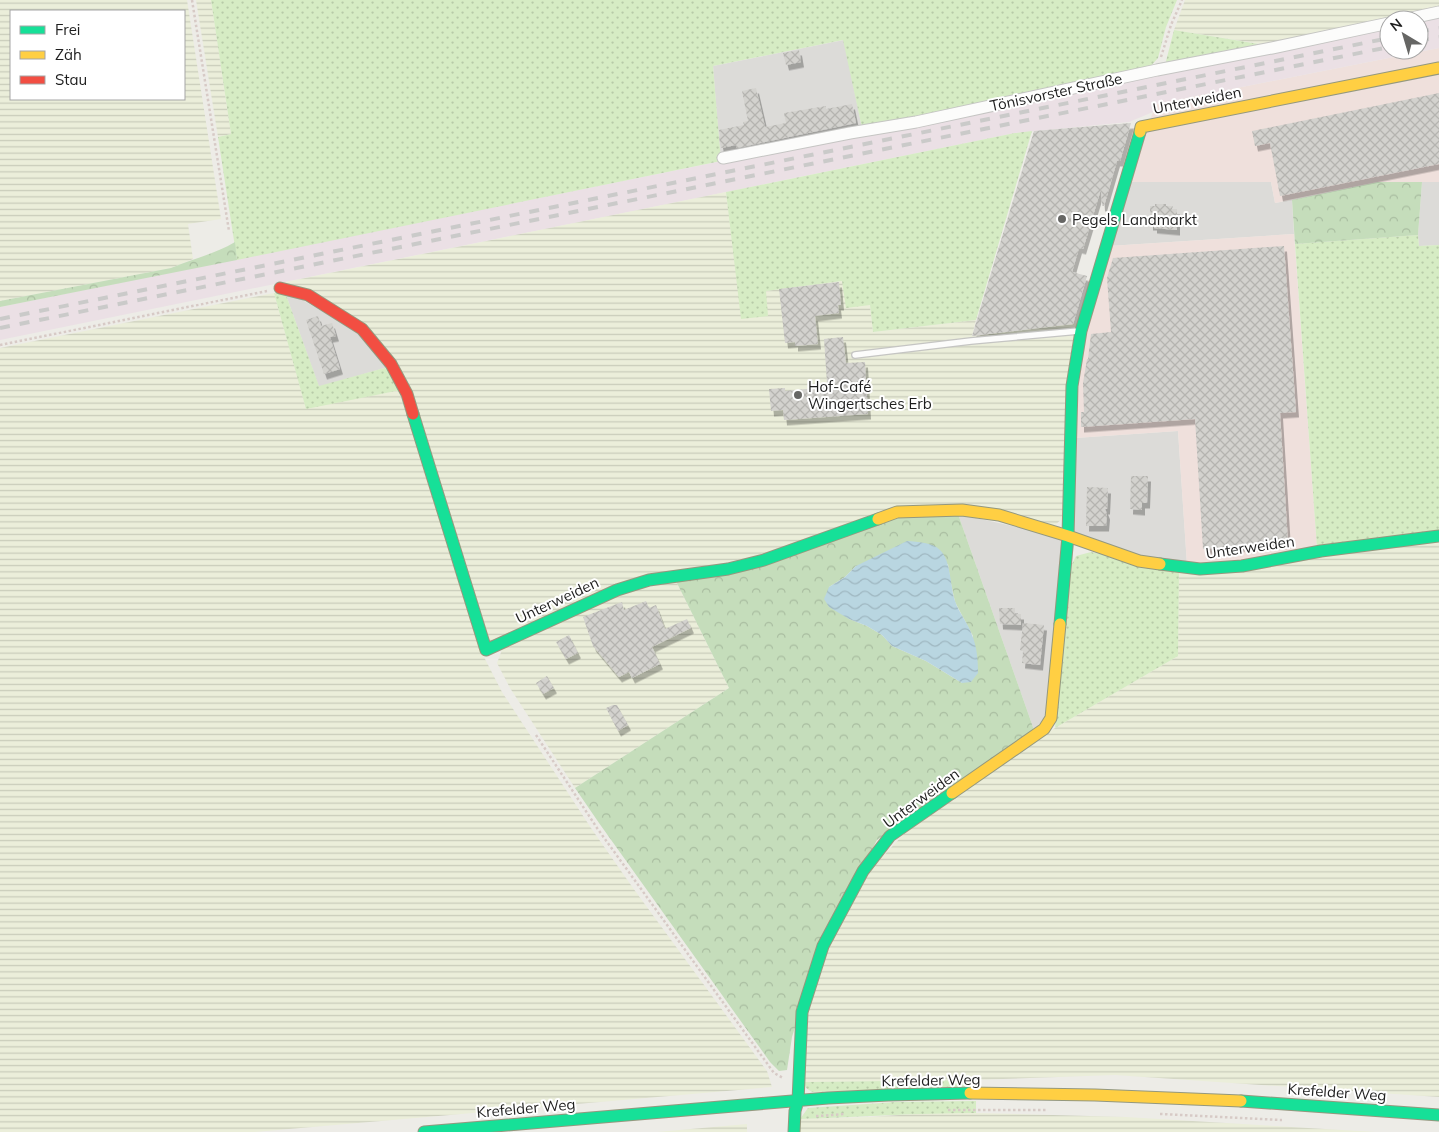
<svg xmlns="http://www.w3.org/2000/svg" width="1439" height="1132" font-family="Mulish,sans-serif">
	<defs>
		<pattern id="farmland-rules" width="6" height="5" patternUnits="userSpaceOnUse" patternTransform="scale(1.25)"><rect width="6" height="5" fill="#ebeeda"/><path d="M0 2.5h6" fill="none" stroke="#c9ccbb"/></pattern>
		<pattern id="grass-dots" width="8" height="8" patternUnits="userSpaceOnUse" patternTransform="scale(1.25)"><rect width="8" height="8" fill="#d6ecc4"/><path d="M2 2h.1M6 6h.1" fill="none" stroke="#b7caa8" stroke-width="1.8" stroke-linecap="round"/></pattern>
		<pattern id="forest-crowns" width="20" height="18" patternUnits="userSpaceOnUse" patternTransform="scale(1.25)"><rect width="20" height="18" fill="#c5ddbb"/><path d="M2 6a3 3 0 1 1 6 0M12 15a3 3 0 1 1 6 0" fill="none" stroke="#a9bda0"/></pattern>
		<pattern id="water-waves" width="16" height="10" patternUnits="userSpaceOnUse" patternTransform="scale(1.25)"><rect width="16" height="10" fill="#b9d6e1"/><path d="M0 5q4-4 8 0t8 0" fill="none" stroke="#9fb7c1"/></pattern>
		<pattern id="building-cross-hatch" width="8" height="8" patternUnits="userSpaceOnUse" patternTransform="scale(1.25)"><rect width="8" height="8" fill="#d3d2ce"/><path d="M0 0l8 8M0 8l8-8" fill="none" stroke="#b5b4b0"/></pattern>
		<filter id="shadow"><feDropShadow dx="3" dy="5.5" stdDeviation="0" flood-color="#0004"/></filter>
	</defs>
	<rect width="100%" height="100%" fill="#edece7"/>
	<path fill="#dcdbd8" d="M844 40 862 128 840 129 720 153 713 66Z
		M1129 182H1271L1275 203 1292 200 1294 234 1109 246Z
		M1422 182H1439V245L1419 246 1418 235Z
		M286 295 299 298 356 331 388 367 319 387Z
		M1178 431 1187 565 1139 557 1073 532 1075 438Z
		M958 514 1062 537 1046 716 1034 730Z"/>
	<path fill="#efe0dc" d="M1439 48V182H1378L1275 203 1271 182H1129L1142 142 1156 104Z
		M1294 234 1317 548 1236 562 1187 565 1178 431 1075 438 1083 335 1109 246Z"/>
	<path fill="#ebe0e5" d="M1439 15V48L1156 104 1153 112 1129 122 1015 133 0 340V307L1389 26V50H1419V20Z"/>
	<path fill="url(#farmland-rules)" fill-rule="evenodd" d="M0 0H187L221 219 188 224 193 259 171 268 0 301ZM11 11H184V99H11Z
		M196 0H211L231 134 218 137Z
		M1185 0H1439V11L1395 20H1389L1273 46 1174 30Z
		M726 192 742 319 765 291 843 281 870 305 873 332 976 320 972 336 1076 323 1063 518 1054 526 995 510 649 577 488 644 383 346 281 283Z
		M274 293 306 408 401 390 484 657 502 692 591 828 633 888 767 1071 772 1087 255 1132H0V348Z
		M1439 540V1097L1115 1075 974 1080 804 1082 808 1009 827 947 867 873 905 833 1055 728 1178 656 1179 572Z
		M676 581 729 688 575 788 510 688 497 663 503 647 619 594Z
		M928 1113H976L1126 1117 1376 1132H799L800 1119 870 1117Z
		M747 1124V1132H657Z"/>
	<path fill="url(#grass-dots)" d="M211 0H1177L1166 27 1158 58 1148 69 862 128 843 40 713 66 721 161 237 260 218 137 231 134Z
		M1174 30 1265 45 1165 65Z
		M1032 131 976 320 873 332 870 305 846 308 842 281 766 291 768 316 741 319 726 192 1015 133Z
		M1418 235 1419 246 1439 245V532L1317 548 1295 244Z
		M274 293 286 295 319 386 388 367 401 390 306 409Z
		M1091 552 1179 572 1178 656 1055 728 1072 564 1076 556Z
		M974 1080 975 1086 812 1092 806 1088 804 1082Z
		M976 1101V1113C918 1113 859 1117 800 1119L808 1108 896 1102Z"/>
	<path fill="url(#forest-crowns)" fill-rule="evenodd" d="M1378 182H1422L1418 235 1295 244 1292 200Z
		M235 242 237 260 0 307V301L171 268C192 259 215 254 235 242Z
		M958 514 1034 730 877 840 820 946 792 1037 787 1070 779 1071 770 1062 599 823 575 788 729 688 676 581 893 516ZM948 564 950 579 955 602 973 636 962 683 926 661 892 646 882 635 867 626 849 619 829 587 845 577 856 566Z"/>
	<path fill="url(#water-waves)" d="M907 541C918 542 932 542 940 550 951 560 950 586 955 601 959 613 968 623 972 635 977 647 978 660 978 673L971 682 962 683 926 661 892 646 882 635 867 626 849 619 829 607 824 599 829 587 845 577 856 566Z"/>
	<path fill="url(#building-cross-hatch)" filter="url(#shadow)" d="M799 50 801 62 786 65 783 53Z
		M756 88 765 127 786 123 784 113 826 106V109L852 104 856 123 737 148 736 145 721 148 719 137 720 136 719 130 744 125 743 122 748 121 742 91Z
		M1439 93V164L1280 196 1270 143 1255 146 1252 131Z
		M1131 123 1120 161H1117L1104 206H1102L1101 189 1083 249 1079 248 1072 272 1087 276 1073 324 972 336 1034 131Z
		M1155 204H1166V206H1173L1172 209H1177V230L1154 228V225H1150V206H1155Z
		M1284 246 1296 412 1280 413 1288 543 1203 549 1195 419 1081 427V412H1084L1083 383 1087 359H1088L1091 334 1111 332 1107 278 1113 258Z
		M839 282 841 305H838L839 313 815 316 818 344 795 346V342L785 343 779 289Z
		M318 316 321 326 332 323 336 336 330 337 340 369 324 374 306 320Z
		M843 337 846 363 865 362 868 414 784 420 783 410 771 411 769 389 785 388V391L817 388 827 383 824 339Z
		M1131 476H1148L1147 503H1142V510L1130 509Z
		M1087 487 1108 488 1107 509H1105L1107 514 1106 526H1086Z
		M646 601 649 608 656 605 665 629 687 619 691 628 652 647 660 664 632 678 629 672 619 677 593 646 583 617 622 602 624 610Z
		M999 608H1015V614H1021V625L1000 624Z
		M1023 623 1044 625 1040 665 1022 663 1023 651 1020 650Z
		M569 635 578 653 566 659 556 642Z
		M547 676 554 688 543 694 536 683Z
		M613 705H617L628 725 618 731 606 708Z"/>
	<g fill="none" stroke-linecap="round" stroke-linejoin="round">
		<defs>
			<path id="lane" d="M855 355 971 341 1079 331"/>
			<path id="street" d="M1402 20 1439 12
				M723 158 850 133 916 122 1157 70 1272 48 1389 23"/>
			<path id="fast" d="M413 414 486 650 617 590 649 580 728 569 764 560 878 519
				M1160 564 1200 569 1242 566 1321 551 1439 536
				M1060 624 1068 536 1072 386 1081 331 1140 132
				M1241 1101 1439 1115
				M424 1132 828 1098 888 1095 970 1093
				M794 1132 795 1111 798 1101 802 1012 823 946 863 871 890 836 952 793"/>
			<path id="slow" d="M1140 132 1141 127 1439 68
				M878 519 897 512 962 510 999 515 1068 536 1139 561 1160 564
				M952 793 1044 729 1051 718 1060 624
				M970 1093 1095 1095 1241 1101"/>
			<path id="jam" d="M280 288 308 295 362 329 391 364 407 394 413 414"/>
		</defs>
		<use href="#lane" stroke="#c5c5c3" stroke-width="8"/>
		<use href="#street" stroke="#c5c5c3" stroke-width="13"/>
		<use href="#fast" stroke="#94987e" stroke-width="13"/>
		<use href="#slow" stroke="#94987e" stroke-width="13"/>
		<use href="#jam" stroke="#94987e" stroke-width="13"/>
		<path stroke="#d7cac6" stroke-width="2.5" stroke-dasharray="2.5 2.5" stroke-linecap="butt" d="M192 0 229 231
			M1161 57 1171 25 1182 0
			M0 345 267 291
			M536 735 597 828 774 1073 783 1078
			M948 1110H1047
			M1160 1114 1282 1120
			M816 1116H819L845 1114"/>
		<use href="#lane" stroke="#fcfcfb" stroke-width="5.5"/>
		<use href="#street" stroke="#fcfcfb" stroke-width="11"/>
		<use href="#fast" stroke="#16e098" stroke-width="11"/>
		<use href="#slow" stroke="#ffcf43" stroke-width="11"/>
		<use href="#jam" stroke="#f24e42" stroke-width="11"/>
		<path stroke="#cacac9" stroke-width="4" stroke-dasharray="10 10" stroke-linecap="butt" d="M1419 32 1439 28
			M1419 41 1439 37
			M0 319 1389 38
			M0 328 1389 47"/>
	</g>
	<g fill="#666664" stroke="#fff" stroke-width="2">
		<circle cx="1062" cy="219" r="5"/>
		<circle cx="798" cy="395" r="5"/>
	</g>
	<g text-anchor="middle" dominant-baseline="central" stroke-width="4" stroke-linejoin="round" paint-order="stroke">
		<g font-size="15" fill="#1e1e1e" stroke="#fff">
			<text transform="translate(1056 92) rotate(-12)">Tönisvorster Straße</text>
			<text transform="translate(1197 100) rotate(-11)">Unterweiden</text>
			<text transform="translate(1250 547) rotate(-8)">Unterweiden</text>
			<text transform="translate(557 600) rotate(-25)">Unterweiden</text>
			<text transform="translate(921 798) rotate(-36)">Unterweiden</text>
			<text transform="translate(931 1080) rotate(-1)">Krefelder Weg</text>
			<text transform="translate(1337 1092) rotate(4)">Krefelder Weg</text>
			<text transform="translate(526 1108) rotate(-5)">Krefelder Weg</text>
		</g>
		<g font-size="15" fill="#1e1e1e" stroke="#fff" text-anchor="start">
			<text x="1072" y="219">Pegels Landmarkt</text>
			<text x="808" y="386">Hof-Café<tspan x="808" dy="17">Wingertsches Erb</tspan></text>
		</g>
	</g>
	<rect x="10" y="10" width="175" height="90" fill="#ffffff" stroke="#a5a5a5"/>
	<rect x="20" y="26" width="25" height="8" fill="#16e098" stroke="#a5a5a5"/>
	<text x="55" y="35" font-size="15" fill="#1e1e1e">Frei</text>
	<rect x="20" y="51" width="25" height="8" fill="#ffcf43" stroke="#a5a5a5"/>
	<text x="55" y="60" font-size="15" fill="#1e1e1e">Zäh</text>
	<rect x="20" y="76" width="25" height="8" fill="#f24e42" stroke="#a5a5a5"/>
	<text x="55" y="85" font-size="15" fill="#1e1e1e">Stau</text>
	<g transform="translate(1404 35) rotate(322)"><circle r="24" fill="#ffffff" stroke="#a5a5a5"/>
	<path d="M0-4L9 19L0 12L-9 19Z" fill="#666664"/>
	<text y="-8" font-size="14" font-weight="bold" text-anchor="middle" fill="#1e1e1e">N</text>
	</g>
</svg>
